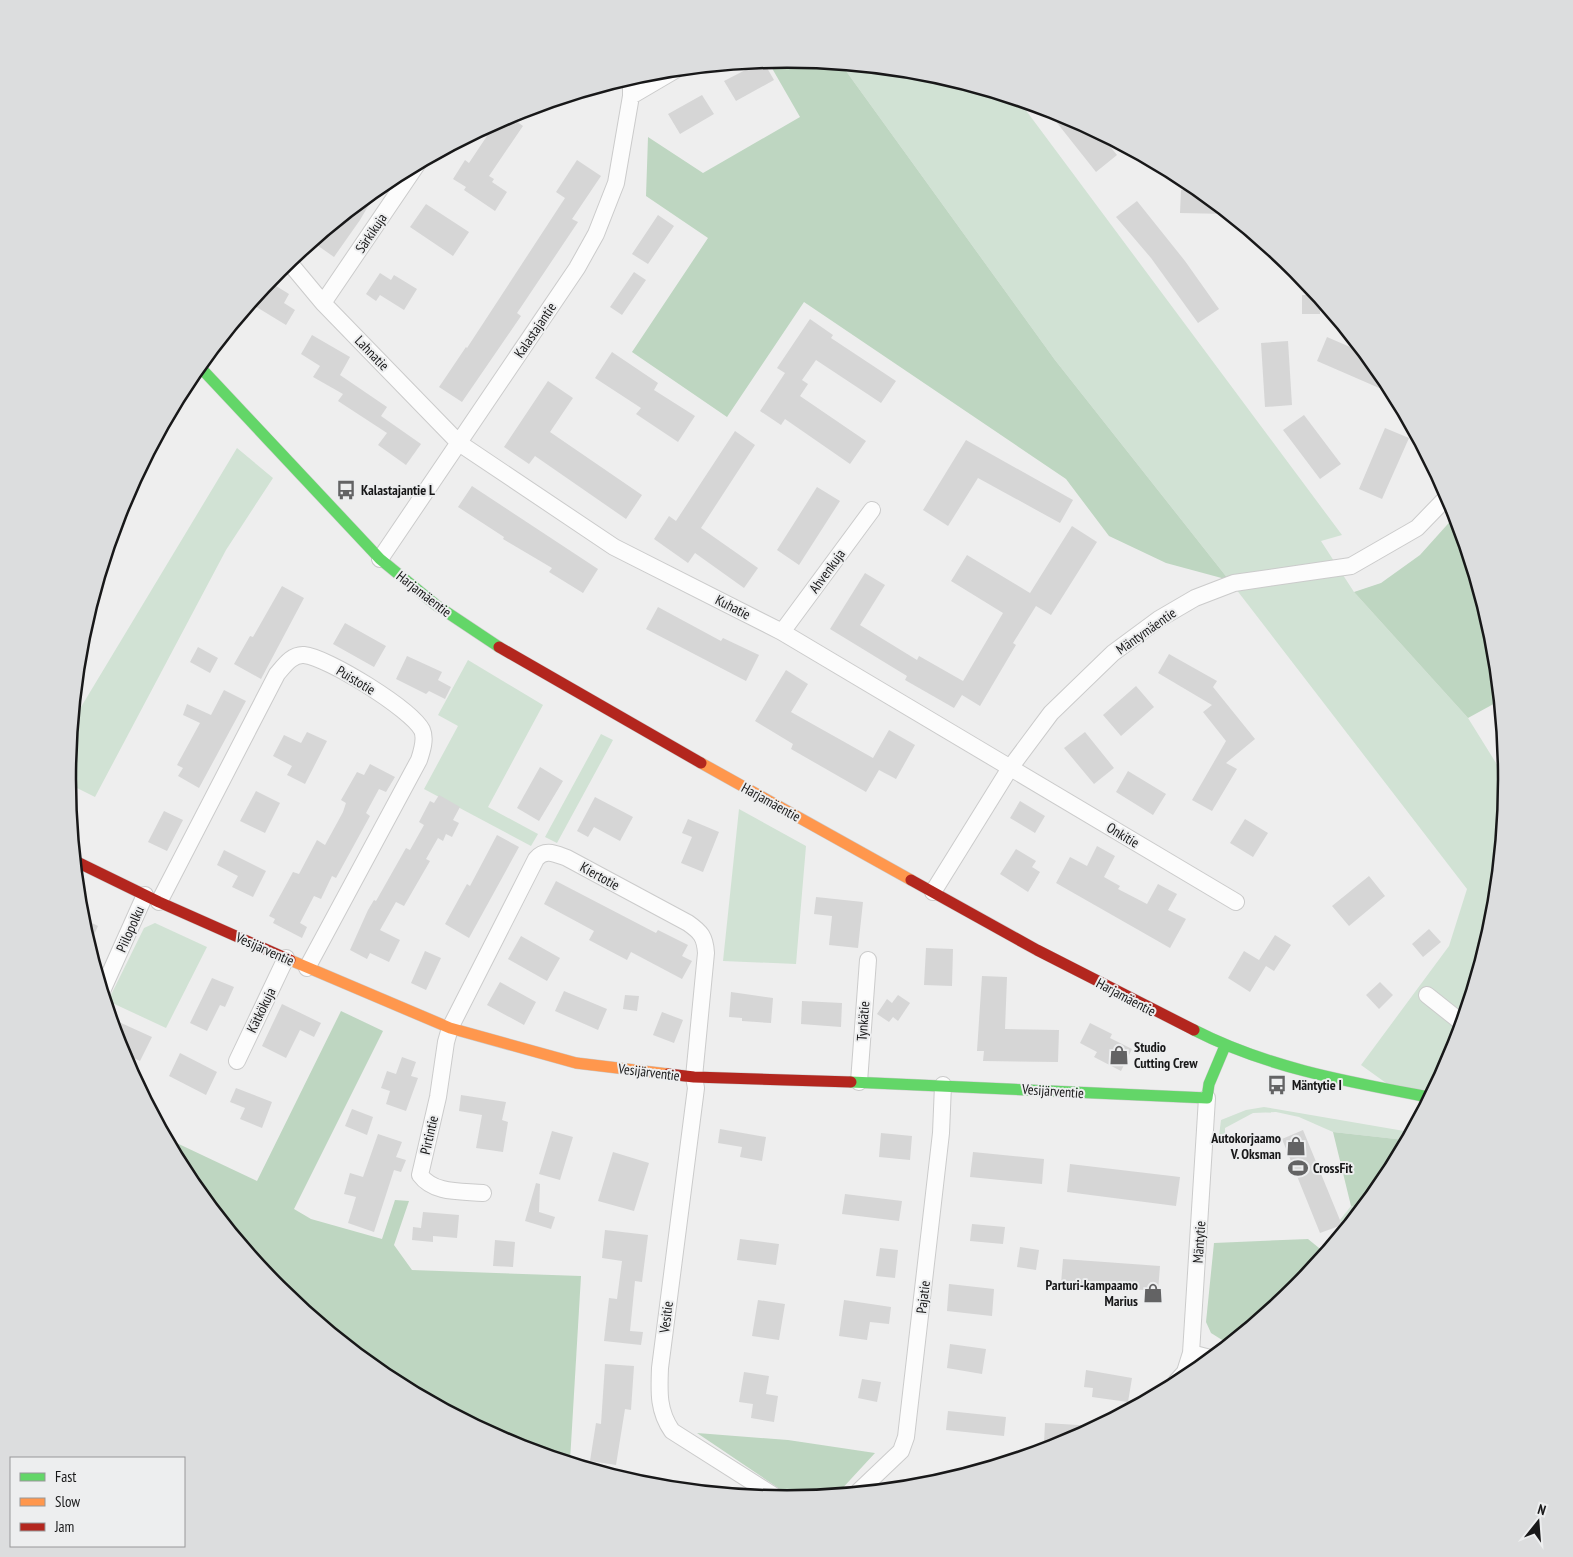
<svg xmlns="http://www.w3.org/2000/svg" width="1573" height="1557" font-family="'PT Sans Narrow',sans-serif">
	<rect width="100%" height="100%" fill="#eee"/>
	<path fill="#d1e2d4" d="M841 64 927 73 1019 101 1342 535 1321 541 1354 592 1468 718 1506 779 1492 919 1451 1054 1430 1093 1393 1088 1361 1065 1449 946 1467 889 1229 580 1055 360Z
		M237 448 273 478 226 550 95 797 67 783 72 722Z
		M468 660 543 705 488 807 538 834 531 846 424 789 458 726 438 715Z
		M601 734 613 740 557 843 545 837Z
		M739 809 806 846 796 964 723 961Z
		M155 923 207 947 166 1028 108 1001 144 928Z
		M1264 1107 1410 1132 1405 1140 1333 1132 1299 1117 1276 1112 1253 1113 1225 1128V1142L1219 1136 1221 1120 1246 1110Z
		M1351 1206H1363L1349 1223 1342 1225 1340 1220Z"/>
	<path fill="#bed6c1" d="M787 59 841 64 1055 360 1229 580 1166 563 1109 536 1066 479 804 302 727 417 632 352 708 238 646 196 648 137 703 173 800 117 769 63 773 60Z
		M1455 516 1492 638 1499 701 1468 718 1354 592 1381 583 1420 555Z
		M341 1011 383 1031 294 1209 311 1219 382 1239 395 1200 409 1201 394 1245 412 1270 581 1276 570 1461 511 1443 386 1377 277 1287 188 1178 166 1138 257 1181Z
		M1333 1132 1405 1140 1385 1179 1363 1206H1351Z
		M1308 1239 1324 1252 1295 1288 1227 1343 1211 1333 1206 1322 1214 1243Z
		M697 1433 788 1440 875 1453 838 1493 793 1498Z"/>
	<path fill="#d6d6d6" d="M763 61 774 80 736 101 724 81Z
		M702 95 714 114 680 134 668 114Z
		M1046 109 1062 114 1100 134 1117 155 1096 172Z
		M508 115 523 126 489 176 494 179 492 182 507 192 495 211 464 190 466 187 453 179 465 160 469 163 497 121Z
		M577 160 601 176 572 219 578 222 517 313 521 316 462 402 439 387 466 347 467 348 565 198 556 192Z
		M375 189 377 191 360 220 334 257 314 243 319 235Z
		M1181 190H1199L1228 214 1180 213Z
		M1137 201 1185 261 1219 309 1198 323 1151 258 1116 217Z
		M426 204 469 232 453 256 410 227Z
		M658 215 674 226 648 264 632 254Z
		M634 272 646 280 622 315 610 307Z
		M380 273 391 280 394 275 417 289 404 310 380 295 376 301 366 294Z
		M268 281 289 294 284 303 295 310 286 325 250 303Z
		M1302 295H1316L1320 300V314H1302Z
		M810 319 833 335 831 338 896 381 881 403 816 360 802 380 808 384 800 396 866 441 850 464 785 419 781 425 760 411 785 373 777 368Z
		M312 335 350 357 340 375 387 407 381 416 421 444 406 465 378 445 387 433 338 401 343 394 313 377 320 366 301 354Z
		M1327 337 1364 353 1385 379 1393 394 1317 361Z
		M1288 341 1292 405 1265 407 1261 343Z
		M612 352 658 383 654 390 695 416 678 442 636 414 641 408 595 378Z
		M548 381 573 398 550 432 642 495 626 519 535 456 529 464 504 447Z
		M1304 415 1341 464 1320 479 1283 430Z
		M1385 428 1409 438 1382 499 1359 489Z
		M735 431 755 445 701 528 758 568 744 588 695 553 688 563 654 539 669 516 676 521Z
		M966 440 1073 500 1060 523 978 478 948 526 923 510Z
		M472 486 598 569 583 593 549 572 552 568 503 539 504 537 458 507Z
		M817 487 840 501 799 565 777 550Z
		M1072 526 1097 542 1051 615 1036 606 1013 643 1016 645 980 706 962 695 954 708 905 680 907 676 830 629 865 573 885 585 860 625 917 660 919 656 963 681 1003 613 951 581 967 555 1030 593Z
		M282 586 304 598 261 679 234 664 250 636 253 637Z
		M658 607 721 641 723 638 759 655 746 681 646 629Z
		M345 623 386 646 374 667 333 644Z
		M198 647 218 658 210 673 190 662Z
		M1169 654 1217 681 1213 687 1255 739 1226 763 1237 769 1212 811 1192 800 1226 741 1203 712 1212 705 1158 673Z
		M407 656 442 672 438 680 451 687 445 699 429 691 426 694 396 679Z
		M786 670 808 684 791 712 873 758 889 730 915 745 896 779 879 770 866 792 791 749 793 744 755 721Z
		M1136 686 1154 707 1121 736 1103 715Z
		M224 690 246 701 199 788 178 776 183 768 177 765 200 723 183 715 187 704 211 715Z
		M307 732 327 741 305 784 287 775 292 766 273 756 284 735 301 743Z
		M1085 732 1114 768 1094 784 1064 748Z
		M370 764 395 777 386 792 379 789 366 813 370 816 336 878 332 876 321 899 314 896 300 923 307 927 302 938 273 923 275 919 269 916 293 872 299 874 317 840 325 845 343 812 346 803 341 800 357 772 364 775Z
		M540 767 563 781 539 821 517 808Z
		M1128 771 1166 794 1153 815 1116 792Z
		M256 791 280 803 265 833 240 821Z
		M439 795 460 807 453 820 459 823 452 837 446 834 443 841 438 838 426 859 430 861 404 906 396 902 380 930 400 940 389 962 370 953 367 959 350 950 368 910 374 900 376 901 406 848 410 850 424 825 419 822 430 801 434 803Z
		M595 797 633 817 620 841 594 827 588 837 577 831Z
		M1020 801 1045 816 1035 833 1010 818Z
		M164 811 183 820 167 851 148 842Z
		M688 819 719 832 703 872 681 863 692 837 682 833Z
		M1245 819 1268 833 1253 857 1230 843Z
		M497 835 519 847 469 938 445 924 467 884 470 886Z
		M1097 846 1115 856 1104 877 1120 886 1118 889 1147 904 1158 884 1177 894 1168 910 1186 919 1170 948 1056 883 1070 857 1087 866Z
		M1016 849 1036 861 1032 867 1040 872 1028 892 1000 874Z
		M224 850 266 871 253 897 232 887 238 876 217 865Z
		M1369 876 1385 896 1349 926 1332 906Z
		M556 881 656 933 658 930 688 945 682 956 692 961 682 979 631 952 627 960 589 940 594 931 544 904Z
		M816 897 863 902 858 948 829 945 832 916 814 914Z
		M80 917 98 926 89 946 81 919Z
		M1429 929 1441 942 1423 957 1412 944Z
		M1275 935 1291 945 1274 971 1266 966 1250 992 1228 978 1244 951 1259 960Z
		M521 936 560 958 547 981 508 959Z
		M926 948 953 949 952 986 924 985Z
		M425 951 441 958 426 990 411 983Z
		M982 976 1007 977 1005 1029 1059 1030 1058 1062 983 1061 984 1051H977Z
		M212 978 234 987 225 1007 220 1005 207 1031 190 1023Z
		M500 982 536 1002 524 1025 487 1005Z
		M1380 982 1393 995 1379 1009 1366 995Z
		M564 991 607 1009 598 1030 555 1011Z
		M731 992 773 998 771 1023 742 1021V1018L729 1017Z
		M625 995 639 996 637 1011 623 1009Z
		M898 995 910 1003 898 1021 893 1017 889 1022 877 1014 887 999 892 1003Z
		M802 1001 842 1003 841 1027 801 1024Z
		M282 1004 321 1023 314 1037 300 1030 286 1058 262 1046Z
		M662 1012 683 1020 674 1043 653 1035Z
		M110 1018 152 1037 140 1061 121 1052Z
		M1090 1023 1112 1034 1110 1038 1132 1049 1121 1071 1094 1057 1097 1052 1080 1043Z
		M180 1053 217 1072 206 1095 169 1076Z
		M402 1057 416 1062 411 1076 418 1078 406 1111 386 1104 390 1091 381 1088 387 1071 396 1074Z
		M236 1088 272 1102 262 1128 240 1119 245 1108 230 1102Z
		M461 1095 506 1102 502 1120 508 1122 503 1152 476 1148 482 1115 459 1111Z
		M352 1109 373 1117 367 1135 345 1126Z
		M720 1129 766 1137 762 1161 740 1157 742 1147 718 1143Z
		M1303 1130 1342 1225 1320 1233 1282 1139Z
		M552 1131 573 1137 560 1180 539 1174Z
		M881 1133 912 1136 910 1160 879 1157Z
		M378 1134 402 1142 396 1157 406 1160 401 1172 394 1170 374 1232 348 1223 356 1197 344 1194 350 1173 363 1177Z
		M613 1152 649 1163 634 1211 598 1201Z
		M973 1152 1044 1159 1042 1184 970 1177Z
		M1070 1164 1180 1177 1176 1206 1067 1192Z
		M536 1183 540 1184 539 1212 555 1217 551 1229 525 1221Z
		M845 1194 902 1201 899 1221 842 1214Z
		M423 1212 459 1215 457 1238 433 1236V1242L412 1240 413 1227 421 1228Z
		M972 1224 1005 1227 1003 1244 970 1241Z
		M605 1230 648 1235 642 1282 635 1281 630 1331 643 1332 641 1345 604 1341 609 1298 617 1299 622 1261 602 1258Z
		M740 1239 779 1244 776 1265 737 1260Z
		M495 1240 515 1242 513 1267 493 1266Z
		M1020 1247 1039 1250 1036 1270 1017 1267Z
		M880 1248 898 1250 895 1278 876 1276Z
		M1063 1259 1160 1266 1158 1291 1061 1284Z
		M949 1284 994 1289 992 1316 947 1311Z
		M758 1300 785 1304 779 1340 752 1336Z
		M844 1300 891 1307 889 1324 870 1322 867 1340 839 1336Z
		M950 1344 986 1349 982 1374 947 1368Z
		M605 1364 634 1366 631 1410 625 1409 616 1465 590 1461 596 1423 601 1424Z
		M1086 1370 1132 1378 1128 1402 1092 1397 1093 1388 1084 1387Z
		M744 1372 769 1376 766 1394 778 1396 774 1422 751 1418 753 1404 739 1402Z
		M862 1379 881 1382 877 1402 858 1398Z
		M948 1411 1006 1417 1004 1436 946 1430Z
		M1045 1423 1095 1426 1062 1443H1044Z"/>
	<g fill="none" stroke-linecap="round" stroke-linejoin="round">
		<defs>
			<path id="street" d="M631 96 677 69
				M288 261 323 303 459 443 614 547 782 632 1236 902
				M323 303 418 163
				M380 559 577 268 596 234 616 183 631 96V77
				M782 632 872 510
				M933 892 1010 768 1051 713 1113 653 1159 619 1195 598 1234 583 1351 566 1417 528 1448 496
				M159 902 277 674C284 666 292 654 304 655 327 657 411 709 422 730 426 739 422 751 419 760L307 968
				M102 991 145 895
				M1427 995 1461 1022
				M237 1061 286 958
				M859 1082 868 960
				M483 1193C461 1191 434 1194 420 1175L438 1097 446 1042 450 1028 536 859C545 848 556 854 567 858L688 923C701 932 705 937 706 953L694 1077 696 1088 660 1368C659 1392 658 1411 672 1431L776 1497
				M1191 1353 1210 1358
				M1176 1382 1185 1372 1191 1353 1207 1098
				M859 1491 901 1451 906 1437 941 1133 943 1085"/>
			<path id="fast" d="M199 366 380 559 436 605 499 647
				M1194 1030C1268 1068 1349 1082 1429 1097
				M851 1082 1207 1098 1209 1084 1225 1046"/>
			<path id="slow" d="M701 763 911 880
				M290 960 450 1028 576 1063 668 1074"/>
			<path id="jam" d="M499 647 701 763
				M75 861 159 902 290 960
				M911 880 1037 950 1194 1030
				M668 1074 694 1077 851 1082"/>
		</defs>
		<use href="#street" stroke="#cbcbcb" stroke-width="18"/>
		<use href="#fast" stroke="#cbcbcb" stroke-width="12"/>
		<use href="#slow" stroke="#cbcbcb" stroke-width="12"/>
		<use href="#jam" stroke="#cbcbcb" stroke-width="12"/>
		<use href="#street" stroke="#fcfcfc" stroke-width="16"/>
		<use href="#fast" stroke="#63d668" stroke-width="11"/>
		<use href="#slow" stroke="#ff974d" stroke-width="11"/>
		<use href="#jam" stroke="#b3261e" stroke-width="11"/>
	</g>
	<defs>
		<symbol id="bus-bare" viewBox="-9 -9 18 18"><path d="M-5-6H5V4H4V6H2V4H-2V6H-4V4H-5ZM-3.5-4V0h7V-4ZM-3.5 1.2v1.5H-2V1.2ZM2 1.2v1.5H3.5V1.2Z" fill="#636364" stroke="#edeeef" stroke-width="2.5" paint-order="stroke"/></symbol>
		<symbol id="shop-bare" viewBox="-9 -9 18 18"><path d="M-5-2.5h2.3a2.7 3.5 0 0 1 5.4 0H5L5.5 6h-11ZM-1.5-2.5h3a1.5 2.3 0 0 0-3 0Z" fill="#636364" stroke="#edeeef" stroke-width="2.5" paint-order="stroke"/></symbol>
		<symbol id="stadium-bare" viewBox="-9 -9 18 18"><path d="M0-5a6.5 5 0 1 0 0 10a6.5 5 0 1 0 0-10ZM-3.5-1.8h7v3.6h-7Z" fill="#636364" stroke="#edeeef" stroke-width="2.5" paint-order="stroke"/></symbol>
	</defs>
	<g fill-rule="evenodd">
		<use href="#bus-bare" x="332" y="476" width="28" height="28"/>
		<use href="#shop-bare" x="1105" y="1041" width="28" height="28"/>
		<use href="#bus-bare" x="1263" y="1071" width="28" height="28"/>
		<use href="#shop-bare" x="1282" y="1132" width="28" height="28"/>
		<use href="#stadium-bare" x="1284" y="1154" width="28" height="28"/>
		<use href="#shop-bare" x="1139" y="1279" width="28" height="28"/>
	</g>
	<g text-anchor="middle" dominant-baseline="central" stroke-width="4" stroke-linejoin="round" paint-order="stroke">
		<g font-size="14" fill="#181819" stroke="#edeeef">
			<text transform="translate(371 233) rotate(-56)">Särkikuja</text>
			<text transform="translate(535 330) rotate(-56)">Kalastajantie</text>
			<text transform="translate(372 353) rotate(46)">Lahnatie</text>
			<text transform="translate(827 571) rotate(-54)">Ahvenkuja</text>
			<text transform="translate(424 594) rotate(38)">Harjamäentie</text>
			<text transform="translate(733 607) rotate(27)">Kuhatie</text>
			<text transform="translate(1146 631) rotate(-35)">Mäntymäentie</text>
			<text transform="translate(356 680) rotate(31)">Puistotie</text>
			<text transform="translate(771 802) rotate(29)">Harjamäentie</text>
			<text transform="translate(1123 835) rotate(31)">Onkitie</text>
			<text transform="translate(600 876) rotate(29)">Kiertotie</text>
			<text transform="translate(130 929) rotate(-66)">Piilopolku</text>
			<text transform="translate(265 949) rotate(24)">Vesijärventie</text>
			<text transform="translate(1126 997) rotate(28)">Harjamäentie</text>
			<text transform="translate(261 1010) rotate(-64)">Kätkökuja</text>
			<text transform="translate(863 1021) rotate(-86)">Tynkätie</text>
			<text transform="translate(649 1072) rotate(7)">Vesijärventie</text>
			<text transform="translate(1053 1091) rotate(4)">Vesijärventie</text>
			<text transform="translate(429 1135) rotate(-77)">Pirtintie</text>
			<text transform="translate(1199 1242) rotate(-86)">Mäntytie</text>
			<text transform="translate(923 1297) rotate(-83)">Pajatie</text>
			<text transform="translate(666 1317) rotate(-83)">Vesitie</text>
		</g>
		<g font-size="14" font-weight="bold" fill="#181819" stroke="#edeeef" text-anchor="start">
			<text x="361" y="490">Kalastajantie L</text>
			<text x="1134" y="1047">Studio<tspan x="1134" dy="16">Cutting Crew</tspan></text>
			<text x="1292" y="1085">Mäntytie I</text>
			<text x="1281" y="1138" text-anchor="end">Autokorjaamo<tspan x="1281" dy="16">V. Oksman</tspan></text>
			<text x="1313" y="1168">CrossFit</text>
			<text x="1138" y="1285" text-anchor="end">Parturi-kampaamo<tspan x="1138" dy="16">Marius</tspan></text>
		</g>
	</g>
	<path d="M0 0H1573V1557H0ZM76 779a711 711 0 1 1 1422 0a711 711 0 1 1-1422 0Z" fill="#dcddde" fill-rule="evenodd"/>
	<path fill="none" stroke="#181819" stroke-width="2.5" d="M76 779a711 711 0 1 1 1422 0a711 711 0 1 1-1422 0Z"/>
	<rect x="10" y="1457" width="175" height="90" fill="#edeeef" stroke="#989899"/>
	<rect x="20" y="1473" width="25" height="8" fill="#63d668" stroke="#989899"/>
	<text x="55" y="1482" font-size="15" fill="#181819">Fast</text>
	<rect x="20" y="1498" width="25" height="8" fill="#ff974d" stroke="#989899"/>
	<text x="55" y="1507" font-size="15" fill="#181819">Slow</text>
	<rect x="20" y="1523" width="25" height="8" fill="#b3261e" stroke="#989899"/>
	<text x="55" y="1532" font-size="15" fill="#181819">Jam</text>
	<g transform="translate(1538 1522) rotate(17)" stroke="#edeeef" stroke-width="4" paint-order="stroke">
	<path d="M0-4L9 19L0 12L-9 19Z" fill="#181819"/>
	<text y="-8" font-size="14" font-weight="bold" text-anchor="middle" fill="#181819">N</text>
	</g>
</svg>
